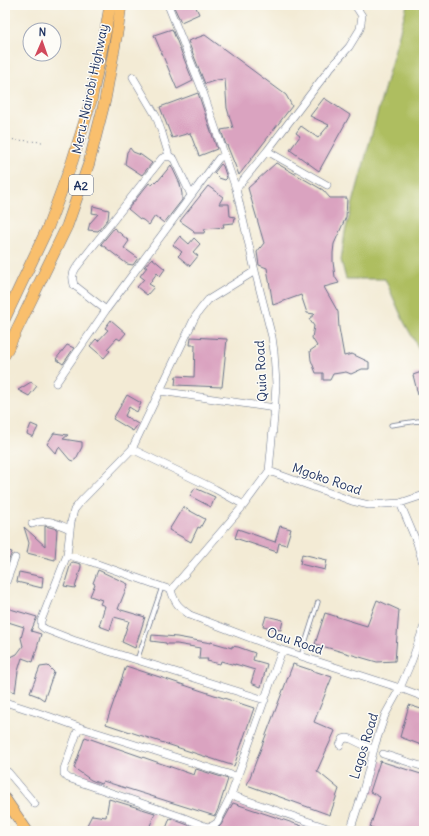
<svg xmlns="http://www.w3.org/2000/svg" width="429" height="836" font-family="Delius,sans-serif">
	<rect width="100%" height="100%" fill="#fdfcf7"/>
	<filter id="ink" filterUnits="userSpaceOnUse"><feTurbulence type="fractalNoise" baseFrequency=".025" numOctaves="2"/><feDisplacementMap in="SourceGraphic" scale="8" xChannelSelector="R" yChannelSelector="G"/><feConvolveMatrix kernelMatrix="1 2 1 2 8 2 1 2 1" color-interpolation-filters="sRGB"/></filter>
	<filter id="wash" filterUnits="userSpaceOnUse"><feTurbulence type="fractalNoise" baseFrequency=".012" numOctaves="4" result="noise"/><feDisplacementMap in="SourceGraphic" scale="16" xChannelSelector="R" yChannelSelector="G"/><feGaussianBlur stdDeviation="0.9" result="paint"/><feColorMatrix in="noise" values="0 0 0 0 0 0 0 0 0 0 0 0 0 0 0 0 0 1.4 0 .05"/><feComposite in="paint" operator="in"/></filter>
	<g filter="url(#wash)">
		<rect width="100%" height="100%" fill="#f3ebd5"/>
		<path fill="#aebe60" stroke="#64765f" d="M407 5H424V358L404 322 385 279H346L341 260 345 232Z"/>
		<g id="blocks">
			<path fill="#daa3c0" d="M173 5H195L199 14 181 22Z
				M172 29 193 81 177 89 154 35Z
				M205 35 286 95 292 106 239 175 227 145H226L221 130 233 128 227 108 225 79 217 80 205 84 188 41Z
				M198 93 217 149 199 156 190 133 172 138 160 107Z
				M324 98 350 115 319 171 290 150 300 136 296 133 301 126 318 138 329 125 310 116Z
				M130 148 133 152 141 155 152 163 142 175 125 164 127 152Z
				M276 163 323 190 330 198H347L346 217 334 244 333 253V262L335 277 339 283 324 287 338 312 339 328 344 356 352 354 369 362V369H362L351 374 346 372 333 374 330 380H323V373H316L311 360 310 351 317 346 312 338 314 326 309 319 315 314 307 313 301 295 273 305 267 268 259 265 257 252 264 243 248 188Z
				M221 164 223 166 227 178 225 180 219 178 214 173Z
				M171 165 180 184 182 194V200L164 223 155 216 149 225 143 220 140 219 128 209 149 183 152 185 157 180 158 181Z
				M208 186 223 197 219 204H229L230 216 235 217 234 223 223 224 224 227 205 229 204 233H194L193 230 180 221Z
				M93 206 109 210 108 219 98 231 88 230 90 223 98 214 92 213Z
				M114 228 129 241 124 248 138 258 133 265 127 264 101 244Z
				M180 236 189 244 194 238 200 244 193 252 198 256 190 266 178 256 182 252 173 245Z
				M152 258 165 269 160 276 157 273 149 284 154 287 147 295 137 287 144 279 140 276 147 267H144Z
				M111 320 126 333 120 340 117 338 107 349 110 351 104 358 90 346 96 339 98 341 108 330 105 328Z
				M191 337 227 339 222 387 175 385 176 376 194 377 195 345H190Z
				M67 345 74 348 63 364 56 359Z
				M424 371V393L418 395 413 375Z
				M31 382 37 386 29 396 18 390Z
				M127 395 141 403 137 412 129 407 125 416 138 424 133 431 113 419Z
				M31 424 38 427 33 437 27 434Z
				M54 433 68 435 63 439 82 442V447L76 459 73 461 70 460 59 447 56 454 47 444Z
				M195 488 215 497 211 507 190 496Z
				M183 507 205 519 200 528 198 527 191 542 169 530Z
				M45 526 57 529 55 560 27 553 29 543 24 527 45 546Z
				M280 526 291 529 286 545 279 543 277 552 235 538 238 529 275 542Z
				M5 550 12 552 5 570Z
				M302 554 327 560 325 570 300 564Z
				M73 562 81 564V567L75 588 64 586 71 563Z
				M98 570 128 584 118 609 145 617 135 648 122 642 129 621 114 617 110 630 99 626 105 606 100 604 102 600 90 596 95 584 93 583Z
				M19 572 43 577 42 588 17 582Z
				M377 600 399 610 395 661 377 662 315 644 325 613 367 626Z
				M7 608 37 617 31 631 41 634 33 662 22 658 18 671 15 692 5 689V673L11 657 17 654 23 646 21 638 24 627 5 621V612Z
				M266 616 283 620 281 630 263 626Z
				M152 635 177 637 211 643V642L232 648V646L238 647 255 653 253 660 267 664 261 687 251 683 255 670 235 664V665L221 661 220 664 207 661 208 659H199L200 648 177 644H166V643L151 641Z
				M293 664 332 677 314 722 335 731 317 771 339 789 330 815 247 785Z
				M48 666 54 672 44 700 38 696 30 693 40 667Z
				M126 666 254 708 234 766 106 724Z
				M409 705 424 710V746L400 737Z
				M85 737 194 775 196 769 228 779 219 807 215 816 103 781 101 784 91 780 74 768Z
				M380 761 424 775V831H382L370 827 380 797 370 792Z
				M109 799 155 813 148 831H101L86 827 92 815 106 817Z
				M233 803 314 830 313 831H217L218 828 221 825Z
				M170 818 180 822 204 831H165Z"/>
		</g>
	</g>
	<g filter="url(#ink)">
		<use href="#blocks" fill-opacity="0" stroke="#677188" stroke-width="1"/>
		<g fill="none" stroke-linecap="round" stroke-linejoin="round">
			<defs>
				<path id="service" d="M391 425 418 421 424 422
					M301 656 318 602
					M137 660 162 587"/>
				<path id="minor" d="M168 5 203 92 236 189
					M133 77 156 116 162 133 169 156
					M267 151 331 67 349 47 360 29 362 16 355 5
					M106 310 74 285C72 278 72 274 76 268L162 158 169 156 174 159 191 195
					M56 383 106 310 219 158 225 156
					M160 391 275 408
					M269 471 352 501 369 505 400 503 424 495
					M400 503 417 543 424 567
					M244 505 215 489 132 449 195 317 200 310 208 300 255 271
					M32 524C48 518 55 523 70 529
					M67 555 71 522 74 510 82 500 132 449
					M5 585 15 558
					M171 590 244 505 269 471 274 417 276 384 274 352 272 337 255 271 236 189 267 151 327 185
					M171 590 89 561 67 555 41 621V626L45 629 73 640 265 700
					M171 590C175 604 179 607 190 615L282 650 400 688 424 697
					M282 650 231 795 336 831
					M5 702 48 716 79 727 238 777
					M79 727 64 769V774L68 778 182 817 207 827 212 826 217 823 231 795
					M340 745 343 739 347 738 351 739 374 750
					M383 754 424 767
					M5 771 8 772 35 804
					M350 831 363 791 375 745 385 715 400 688 412 660 424 626"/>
				<path id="trunk" d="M5 318 48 227 72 162 91 101 106 29 110 5
					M5 354 67 226 89 163 105 100 118 27 121 5
					M5 799 27 831"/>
			</defs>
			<use href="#service" stroke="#677188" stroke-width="5"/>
			<use href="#minor" stroke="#677188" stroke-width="8"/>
			<use href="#trunk" stroke="#677188" stroke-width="12"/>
			<path stroke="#677188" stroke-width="1" stroke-dasharray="1 3" stroke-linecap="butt" d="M5 139 42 142"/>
			<use href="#service" stroke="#fff" stroke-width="3.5"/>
			<use href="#minor" stroke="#fff" stroke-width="7"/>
			<use href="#trunk" stroke="#f9bf6d" stroke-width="11"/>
		</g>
	</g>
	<g text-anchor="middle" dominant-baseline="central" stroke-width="3" stroke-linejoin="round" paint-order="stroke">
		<rect fill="#fdfcf7" stroke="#5f6c8c" stroke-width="1" x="69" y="175" width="24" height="20" rx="3"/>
		<g font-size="12" font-weight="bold" fill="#1b2f5e">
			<text x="81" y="185">A2</text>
		</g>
		<g font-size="13" fill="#1b2f5e" stroke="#fdfcf7">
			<text transform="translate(90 89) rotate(-78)">Meru-Nairobi Highway</text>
			<text transform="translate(261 371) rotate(-93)">Quia Road</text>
			<text transform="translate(327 479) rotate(19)">Mgoko Road</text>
			<text transform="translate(295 641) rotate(19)">Oau Road</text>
			<text transform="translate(364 746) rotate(-73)">Lagos Road</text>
		</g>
	</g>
	<rect width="429" height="836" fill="none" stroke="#fdfcf7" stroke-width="20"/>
	<g transform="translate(42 42) rotate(2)"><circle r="19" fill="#fdfcf7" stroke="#a3aaba"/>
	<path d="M0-3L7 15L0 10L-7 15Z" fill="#d1495b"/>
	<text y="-6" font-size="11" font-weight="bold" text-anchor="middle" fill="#1b2f5e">N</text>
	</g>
</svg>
